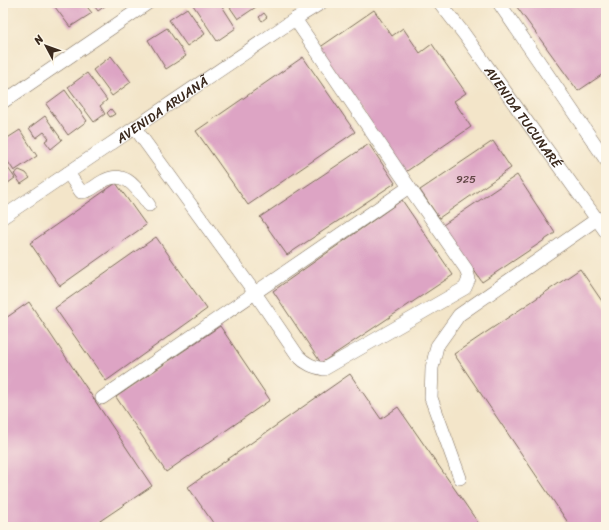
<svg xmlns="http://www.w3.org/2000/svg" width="609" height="530" font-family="Sriracha,sans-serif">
	<rect width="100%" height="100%" fill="#fcf5e5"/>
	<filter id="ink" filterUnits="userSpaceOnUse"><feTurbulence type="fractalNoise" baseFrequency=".025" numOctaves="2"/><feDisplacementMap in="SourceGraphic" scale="8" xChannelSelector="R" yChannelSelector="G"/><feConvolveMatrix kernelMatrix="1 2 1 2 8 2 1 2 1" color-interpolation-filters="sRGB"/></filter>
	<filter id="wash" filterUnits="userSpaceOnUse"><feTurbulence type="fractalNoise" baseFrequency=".012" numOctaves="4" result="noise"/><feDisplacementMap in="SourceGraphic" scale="16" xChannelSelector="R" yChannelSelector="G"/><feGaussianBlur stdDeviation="0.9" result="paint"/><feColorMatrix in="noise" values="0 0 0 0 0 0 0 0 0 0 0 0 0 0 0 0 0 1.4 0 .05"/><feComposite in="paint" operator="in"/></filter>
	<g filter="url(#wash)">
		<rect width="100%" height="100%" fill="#f3e5c9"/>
		<g id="blocks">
			<path fill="#dda4c4" d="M52 3H84L92 13 70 27Z
				M92 3H109L98 11Z
				M196 3H220L236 28 217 41 193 5Z
				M227 3H254L256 7 238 19Z
				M514 3H606V72L578 91Z
				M187 8 205 34 187 46 169 20Z
				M374 10 392 36 403 28 420 53 432 44 466 93 454 101 471 127 404 173 319 48Z
				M264 13 267 17 262 21 259 17Z
				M167 28 186 56 166 69 148 40Z
				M111 56 131 82 112 96 93 70Z
				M303 57 355 132 248 205 196 131Z
				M87 73 107 100 100 106 105 114 94 122 68 87Z
				M65 90 87 121 68 135 46 104Z
				M111 109 115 114 110 117 107 113Z
				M45 116 62 140 51 149 45 141 49 138 44 132 36 138 29 128Z
				M20 130 37 156 14 171 3 154V135L6 139Z
				M493 141 511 168 439 218 420 190Z
				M369 144 395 183 287 255 260 217Z
				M3 161 15 178 4 186 3 185Z
				M19 170 26 173 30 178 21 184 14 174Z
				M517 175 555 233 482 282 443 225Z
				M116 183 146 225 60 286 30 243Z
				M402 200 453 275 321 363 273 291Z
				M156 237 207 309 106 381 55 308Z
				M580 269 606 307V527H571L454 354Z
				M29 302 152 486 91 527H3V320Z
				M220 326 270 400 166 472 116 397Z
				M350 374 381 419 398 407 481 527H216L188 487Z"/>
		</g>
	</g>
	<g filter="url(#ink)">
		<use href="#blocks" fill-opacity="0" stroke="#7b6b5a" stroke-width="1"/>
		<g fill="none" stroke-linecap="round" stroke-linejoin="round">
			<defs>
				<g id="minor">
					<path id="s1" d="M440 3 464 34 606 232"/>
					<path d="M499 3 606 160"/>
					<path d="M3 102 148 3"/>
					<path d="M135 128 255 293 298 356C306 364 313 367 324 369L465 288 469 279 466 269 409 187"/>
					<path d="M68 173 81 192C89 192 94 187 100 183 124 167 136 187 149 205"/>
					<path id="s2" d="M3 217 295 19 321 3"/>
					<path d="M102 398 409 187 295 19"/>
					<path d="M460 478 431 398 432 368 437 346 459 315 597 219"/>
				</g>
			</defs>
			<use href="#minor" stroke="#7b6b5a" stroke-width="14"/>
			<use href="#minor" stroke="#fff" stroke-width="13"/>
		</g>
	</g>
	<g text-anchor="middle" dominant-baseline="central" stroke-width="4" stroke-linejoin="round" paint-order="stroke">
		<g font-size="11" fill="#644848">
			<text x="466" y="179">925</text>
		</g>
		<g font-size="13" fill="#3b2a1e" stroke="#fcf5e5">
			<text stroke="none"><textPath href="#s2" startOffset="192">AVENIDA ARUANÃ</textPath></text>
			<text stroke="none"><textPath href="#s1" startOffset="141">AVENIDA TUCUNARÉ</textPath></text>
		</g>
	</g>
	<rect width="609" height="530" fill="none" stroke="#fcf5e5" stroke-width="16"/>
	<g transform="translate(46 46) rotate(311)" stroke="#fcf5e5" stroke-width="3" paint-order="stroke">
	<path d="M0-3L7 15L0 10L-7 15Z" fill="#3b2a1e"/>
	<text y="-6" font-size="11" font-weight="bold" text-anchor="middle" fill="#3b2a1e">N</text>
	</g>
</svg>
